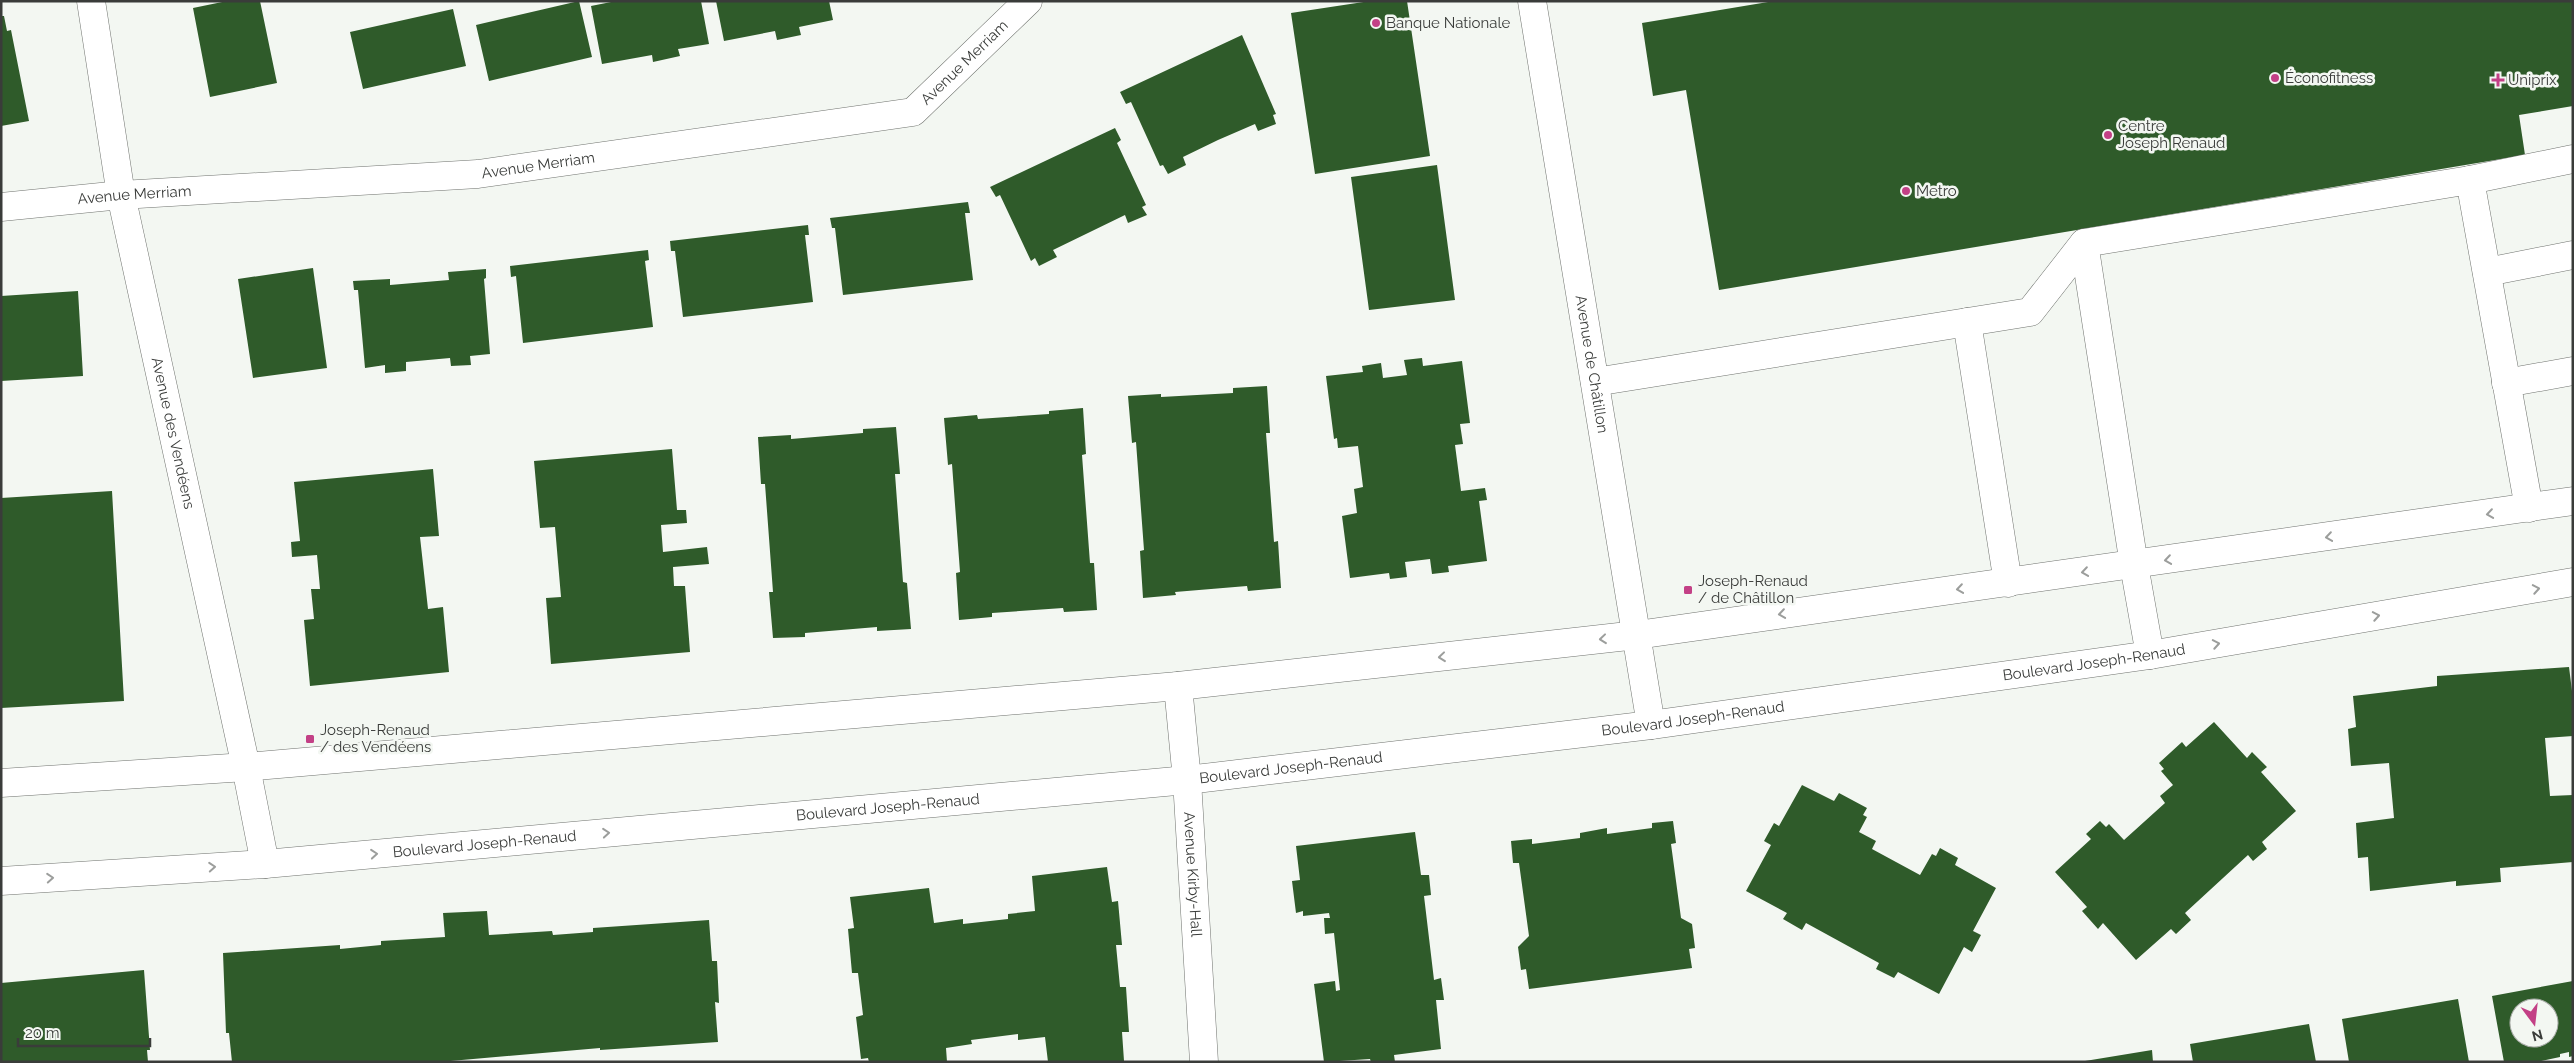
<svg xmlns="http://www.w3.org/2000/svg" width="2574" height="1063" font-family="Raleway,sans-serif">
	<rect width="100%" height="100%" fill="#f3f7f2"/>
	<path fill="#2f5b2a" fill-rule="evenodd" d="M227 1H260L277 83 210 97 193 8Z
		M579 1 592 57 489 81 476 25Z
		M616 1H701L709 44 678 49 680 56 653 62 652 55 602 64 591 6Z
		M716 1H829L833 20 799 27 801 35 777 40 775 31 724 41Z
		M1370 1H1407L1430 156 1315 174 1291 13Z
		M1774 1H2573V106L2519 115 2525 155 1719 290 1686 90 1653 96 1642 23Z
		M453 9 466 66 363 89 350 32Z
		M1 16H4L7 31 11 30 29 121 1 126Z
		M1242 35 1276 114 1273 115 1276 124 1258 131 1255 124 1218 140 1183 157 1186 165 1168 174 1163 165 1160 166 1131 102 1126 104 1120 92Z
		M1115 128 1121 140 1117 143 1146 205 1142 207 1147 215 1128 223 1125 215 1053 250 1057 257 1039 266 1035 258 1031 261 1000 195 996 197 990 187Z
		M1437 165 1455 300 1369 310 1351 177Z
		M968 202 970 213H965L973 280 843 295 835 228H832L830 218Z
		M808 225 809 235H805L813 302 683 317 675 251H671L670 241Z
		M648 250 649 260 645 261 653 327 523 343 516 276 511 277 510 266Z
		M313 268 327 368 253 378 238 279Z
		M486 269V278L484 279 490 354 470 356 471 365 451 366 450 358 406 362V371L385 373V365L365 368 358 290H354L353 281 390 279V285L449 280 448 272Z
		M78 291 83 376 1 381V296Z
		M1422 358 1423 366 1462 361 1470 423 1460 424 1463 444 1455 445 1461 491 1485 488 1487 500 1479 501 1487 561 1448 566 1449 572 1432 574 1430 559 1405 562 1407 577 1390 579 1389 573 1350 578 1342 516 1357 513 1354 489 1363 487 1358 446 1338 448 1337 438 1334 439 1326 376 1363 372 1362 366 1381 363 1383 378 1407 375 1404 360Z
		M1267 386 1270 433H1266L1274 542 1278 541 1281 588 1248 591 1247 586 1175 592 1176 595 1143 598 1140 551 1144 550 1136 442 1132 443 1128 396 1161 394V397L1233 393V388Z
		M1083 408 1086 454 1082 455 1090 563H1094L1097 610 1064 612 1063 608 992 613V617L959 620 956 573 960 572 952 464 948 465 944 418 977 415 978 419 1049 414V411Z
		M896 427 900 474H895L903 582 907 583 911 629 877 631V627L805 633V637L773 638 769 592H773L765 484H761L758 437 791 435V439L863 433V429Z
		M672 449 677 510H686L687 523 661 525 663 552 707 547 709 564 673 567 674 586H685L690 652 551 664 546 598 561 597 555 527 540 528 534 461Z
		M433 469 439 536 420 537 428 609 443 607 449 672 310 686 304 620 314 619 311 589H320L317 555 292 557 291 542 300 541 294 482Z
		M112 491 124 701 1 708V498Z
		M2569 667 2573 699V736L2545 738 2550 796 2573 795V862L2500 868 2501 882 2456 886V881L2370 891 2368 857 2358 858 2356 823 2394 818 2389 763 2351 766 2348 729 2356 727 2353 696 2437 686V676Z
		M2214 722 2247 758 2252 752 2267 767 2261 772 2296 811 2262 842 2267 849 2253 861 2248 855 2185 913 2191 920 2176 934 2171 929 2136 960 2103 923 2098 929 2082 911 2087 907 2055 872 2091 839 2086 834 2100 821 2106 827 2109 824 2124 840 2165 803 2160 796 2173 785 2161 771 2164 769 2159 763 2182 742 2186 747Z
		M1802 785 1834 801 1839 793 1867 808 1863 815 1867 817 1859 832 1876 841 1872 849 1920 875 1932 854 1936 856 1940 848 1958 858 1955 865 1996 888 1973 931 1981 935 1972 952 1964 947 1939 994 1898 972 1894 978 1876 969 1879 963 1806 923 1802 930 1783 919 1787 913 1746 891 1771 845 1764 841 1774 823 1779 826Z
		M1673 821 1676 843 1671 844 1681 918 1692 924 1695 948 1689 949 1692 968 1529 989 1526 969 1521 970 1518 947 1529 936 1519 863H1513L1511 841 1532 839V844L1580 838V833L1607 828V834L1652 828V823Z
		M1415 832 1421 875H1429L1431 895 1424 896 1434 980 1441 978 1444 1000H1436L1441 1049 1394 1055 1395 1062H1371L1370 1059 1324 1062 1314 984 1335 981 1336 991 1340 990 1334 933 1325 934 1324 918H1330L1329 913 1303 916V911L1296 913 1292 881 1300 880 1296 846Z
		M1107 867 1112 902 1118 901 1122 945H1116L1120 987H1126L1129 1032H1122L1124 1061 1048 1062 1045 1037 1018 1040V1034L971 1040 972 1044 946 1048 947 1062H869L868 1058 861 1059 856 1017 863 1015 858 973H852L848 929 854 928 850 897 929 888 934 923 963 919V924L1008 919V914L1035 911 1032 876Z
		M487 911 489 935 552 931 553 935 593 932V928L709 920 712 961H717L719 1003 715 1002 718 1042 600 1050V1048L439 1062H232L229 1033H226L223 953 340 945V949L381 945V941L445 937 443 913Z
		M144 970 150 1050H147L148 1062H1V983Z
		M2573 981V1056L2569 1057V1052L2560 1054V1057L2536 1062H2504L2492 996ZM2519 1008H2549V1038H2519Z
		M2458 999 2469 1062H2349L2342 1019Z
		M2309 1024 2316 1062H2193L2190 1044Z
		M2152 1050 2153 1062H2085V1061Z"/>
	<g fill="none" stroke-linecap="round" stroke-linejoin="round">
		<defs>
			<g id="minor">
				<path id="s1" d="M91 1 121 195 246 767 265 864"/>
				<path id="s2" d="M1532 1 1651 725"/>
				<path d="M2470 180 2573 159"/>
				<path id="s3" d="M1 207 121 195 478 174 913 112 1028 1"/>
				<path d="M2084 243 2134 565 2150 655"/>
				<path d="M2487 272 2573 255"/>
				<path d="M1967 322 2008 583"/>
				<path d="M1595 382 2030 312 2084 243 2470 180 2529 508"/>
				<path d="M2506 383 2573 371"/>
				<path id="s4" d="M1178 686 1187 780 1204 1062"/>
				<path d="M1 783 246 767 1178 686 1637 635 2573 501"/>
				<path id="s5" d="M1 881 265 864 1187 780 1651 725 2150 655 2573 582"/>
			</g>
		</defs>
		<use href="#minor" stroke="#70736f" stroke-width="29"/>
		<use href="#minor" stroke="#fff" stroke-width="28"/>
	</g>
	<defs><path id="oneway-chevron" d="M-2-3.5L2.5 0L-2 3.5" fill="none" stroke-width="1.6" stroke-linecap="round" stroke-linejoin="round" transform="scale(1.25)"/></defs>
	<g stroke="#9c9e9c">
		<use href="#oneway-chevron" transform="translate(2490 514) rotate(172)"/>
		<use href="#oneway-chevron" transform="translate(2329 537) rotate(172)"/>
		<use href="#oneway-chevron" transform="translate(2168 560) rotate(172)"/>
		<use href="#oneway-chevron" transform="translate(2085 572) rotate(172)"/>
		<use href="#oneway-chevron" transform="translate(1960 589) rotate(172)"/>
		<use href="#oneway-chevron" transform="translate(2536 589) rotate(-10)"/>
		<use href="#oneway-chevron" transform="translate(1782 614) rotate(172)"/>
		<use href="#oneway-chevron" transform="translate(2376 616) rotate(-10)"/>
		<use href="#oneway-chevron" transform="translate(1603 639) rotate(174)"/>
		<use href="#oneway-chevron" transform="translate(2216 644) rotate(-10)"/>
		<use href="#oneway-chevron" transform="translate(1442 657) rotate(174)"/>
		<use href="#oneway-chevron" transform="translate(606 833) rotate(-5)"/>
		<use href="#oneway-chevron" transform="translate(374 854) rotate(-5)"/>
		<use href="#oneway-chevron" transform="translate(212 867) rotate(-4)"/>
		<use href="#oneway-chevron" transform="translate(50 878) rotate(-4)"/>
	</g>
	<g fill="#c34086" stroke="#f3f7f2" stroke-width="2">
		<circle cx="1376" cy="23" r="5"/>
		<circle cx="2275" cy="78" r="5"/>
		<path d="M2495.5 72.5h5v5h5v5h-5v5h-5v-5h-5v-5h5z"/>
		<circle cx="2108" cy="135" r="5"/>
		<circle cx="1906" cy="191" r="5"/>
		<rect x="1683" y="585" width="10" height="10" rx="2.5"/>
		<rect x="305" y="734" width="10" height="10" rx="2.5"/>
	</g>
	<g text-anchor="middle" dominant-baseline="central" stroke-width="5" stroke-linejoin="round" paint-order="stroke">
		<g font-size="15" fill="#3a3c3a" stroke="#f3f7f2" text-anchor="start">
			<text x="1386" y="23">Banque Nationale</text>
			<text x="2285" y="78">Éconofitness</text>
			<text x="2508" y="80">Uniprix</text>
			<text x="2118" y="126">Centre<tspan x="2118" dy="17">Joseph Renaud</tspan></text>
			<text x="1916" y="191">Metro</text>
			<text x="1698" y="581">Joseph-Renaud<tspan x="1698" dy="17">/ de Châtillon</tspan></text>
			<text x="320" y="730">Joseph-Renaud<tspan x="320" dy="17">/ des Vendéens</tspan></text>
		</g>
		<g font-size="15" fill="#3a3c3a" stroke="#f3f7f2">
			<text stroke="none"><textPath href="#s3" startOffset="989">Avenue Merriam</textPath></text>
			<text stroke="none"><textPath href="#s3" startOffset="539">Avenue Merriam</textPath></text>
			<text stroke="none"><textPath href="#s3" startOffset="134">Avenue Merriam</textPath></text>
			<text stroke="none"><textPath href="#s2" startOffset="368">Avenue de Châtillon</textPath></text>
			<text stroke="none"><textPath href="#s1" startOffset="440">Avenue des Vendéens</textPath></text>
			<text stroke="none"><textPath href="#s5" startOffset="2105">Boulevard Joseph-Renaud</textPath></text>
			<text stroke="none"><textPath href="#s5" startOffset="1700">Boulevard Joseph-Renaud</textPath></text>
			<text stroke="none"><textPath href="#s5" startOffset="1295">Boulevard Joseph-Renaud</textPath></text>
			<text stroke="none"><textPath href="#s5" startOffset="890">Boulevard Joseph-Renaud</textPath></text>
			<text stroke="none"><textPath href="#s5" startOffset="485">Boulevard Joseph-Renaud</textPath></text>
			<text stroke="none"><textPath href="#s4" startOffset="189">Avenue Kirby-Hall</textPath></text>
		</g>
	</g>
	<rect width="2574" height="1063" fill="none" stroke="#3a3c3a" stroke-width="5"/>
	<g transform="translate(2534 1023) rotate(165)"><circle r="24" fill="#f3f7f2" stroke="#a9aca8"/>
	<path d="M0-4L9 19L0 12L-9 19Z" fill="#c34086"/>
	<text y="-8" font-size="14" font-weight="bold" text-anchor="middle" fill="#3a3c3a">N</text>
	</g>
	<path d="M18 1038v8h132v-8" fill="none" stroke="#3a3c3a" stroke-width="2.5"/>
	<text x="25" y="1038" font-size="15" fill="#3a3c3a" stroke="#f3f7f2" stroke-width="4" paint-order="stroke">20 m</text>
</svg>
